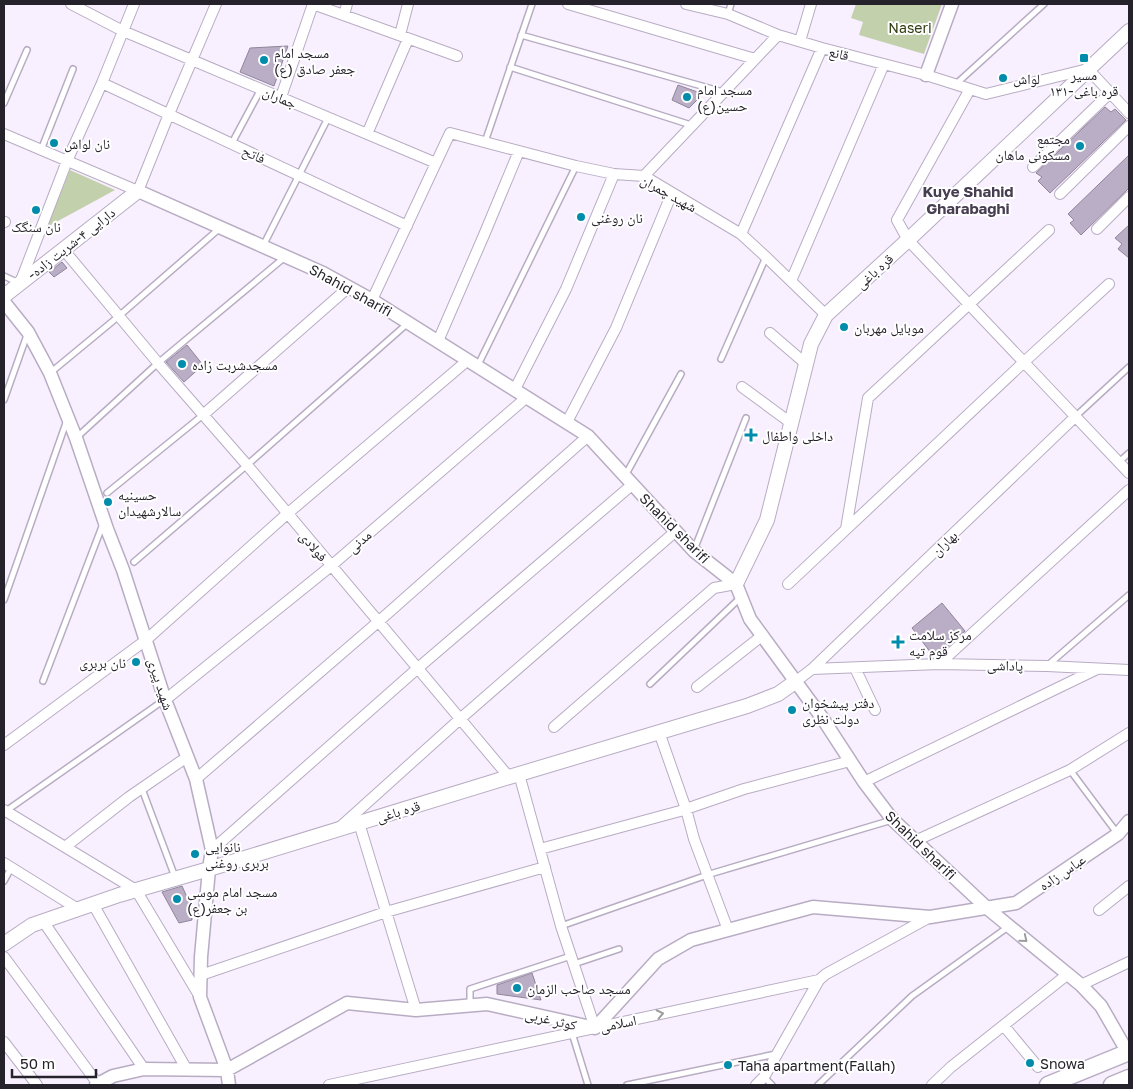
<svg xmlns="http://www.w3.org/2000/svg" width="1133" height="1089" font-family="'Golos Text','Noto Naskh Arabic',sans-serif">
	<rect width="100%" height="100%" fill="#f8f0ff"/>
	<path fill="#c2d0ac" d="M856 4H942L924 54 859 35 863 22 851 18Z
		M70 170 115 190 47 227Z"/>
	<path fill="#b9aec5" stroke="#90859a" d="M288 46 274 86 240 72 250 48Z
		M678 85 703 94 689 108 672 100Z
		M1105 107 1111 112 1115 109 1126 120 1050 193 1038 181 1042 177 1036 173Z
		M1129 155V188L1081 235 1070 223 1074 220 1068 214Z
		M1129 225V258L1118 249 1122 244 1115 238Z
		M62 262 67 268 54 277 49 272Z
		M187 345 203 365 184 382 166 362Z
		M942 603 965 631 945 649 934 657 912 628Z
		M182 886 191 906 192 920 179 923 162 892Z
		M532 973 541 1000 497 994V985Z"/>
	<g fill="none" stroke-linecap="round" stroke-linejoin="round">
		<defs>
			<path id="service" d="M728 14 731 4
				M521 35 723 92
				M510 67 691 125
				M956 84 1044 4
				M4 103 27 50
				M485 142 532 4
				M232 143 261 89
				M41 150 73 69
				M263 246 328 118
				M4 276 19 283
				M721 359 766 257
				M478 365 576 166
				M50 373 119 316 220 228
				M4 400 27 335
				M1076 416 1129 367
				M76 438 158 363 285 257
				M1119 462 1129 453
				M625 476 681 374
				M107 493 203 415
				M694 550 746 418
				M134 562 247 465 408 323
				M4 600 67 420
				M1048 665 1129 595
				M43 681 103 524
				M650 684 740 598
				M1070 770 1117 833
				M142 789 175 877
				M6 811 164 700
				M4 881 11 868
				M561 926 710 874 892 820
				M574 964 619 949
				M470 1004V989L571 956
				M572 1033 588 1085
				M764 1077 772 1085
				M627 1085 776 1054
				M818 1085 912 996 1008 927"/>
			<path id="minor" d="M71 4 123 31 436 163
				M568 4 755 59
				M686 4 728 14 778 35 822 48 926 75 986 94 1088 69 1129 113
				M344 15 347 4
				M400 35 408 4
				M800 41 811 4
				M102 83 407 226
				M970 89 897 220 908 240 1129 473
				M281 97 313 4 457 56
				M4 134 138 191 169 114 216 4
				M367 134 408 39
				M1033 167 1110 93
				M644 176 778 35
				M1060 194 1129 126
				M4 222H5
				M1097 229 1129 197
				M741 234 822 48
				M63 249 158 363 247 465 509 777
				M791 281 884 64
				M20 283 67 161 102 83 134 4
				M372 300 450 133 576 166 614 174 644 176 741 234 766 257 826 315
				M770 333 806 364
				M438 341 484 235 519 151
				M742 387 791 423
				M515 389 566 289 614 174
				M203 415 349 287
				M567 422 616 328 672 193
				M846 529 868 398 1049 230
				M788 584 1024 362 1109 284
				M939 664 1129 490
				M855 668 875 710
				M812 669 1076 416
				M795 682 812 669 939 664 1047 666 1129 670
				M697 687 763 635
				M165 700 331 566 527 397
				M554 727 714 588 736 584
				M659 732 686 809 694 839 728 930
				M4 745 146 640 287 514 468 360
				M519 774 561 926 595 1028
				M196 779 378 622 588 436
				M864 782 1097 669
				M4 810 136 890 200 997
				M359 823 416 1010
				M339 828 460 719 676 531
				M915 841 1070 770 1129 733
				M65 847 129 797 187 757
				M540 849 680 811 744 789 850 761
				M212 850 418 668 633 484
				M4 863 78 909
				M93 904 187 1070
				M1099 910 1129 886
				M43 921 144 1069
				M4 957 98 1084
				M201 975 386 912 545 867
				M1081 985 1129 962
				M1004 1026 1038 1067
				M4 1042 37 1085
				M329 1085 819 980
				M756 1085 764 1077 819 980 826 974 930 917
				M932 1085 951 1067 1068 974"/>
			<path id="tertiary" d="M926 75 952 4
				M138 191 323 273 372 300 588 436 694 551 736 584 750 619 823 719 864 782 892 819 987 908 1081 985 1101 1006 1128 1053
				M4 302 28 332 50 373 76 438 107 529 123 570 165 700 196 779 212 850 209 869 201 957 200 997 227 1070 229 1085
				M96 1085 113 1076 144 1069 227 1070 347 1003 416 1010 487 1004 595 1028 658 959 691 940 813 907 930 917 1016 903 1118 834 1129 821"/>
			<path id="secondary" d="M4 296 138 191
				M736 584 767 520 811 344 826 315 908 240 1129 31
				M4 944 32 925 119 895 209 869 509 777 747 706 778 694 795 682"/>
			<path id="primary" d="M1048 1085 1129 1052
				M1112 1085 1129 1078"/>
		</defs>
		<use href="#service" stroke="#b8acc3" stroke-width="8"/>
		<use href="#minor" stroke="#b8acc3" stroke-width="12"/>
		<use href="#tertiary" stroke="#b8acc3" stroke-width="15"/>
		<use href="#secondary" stroke="#b8acc3" stroke-width="16"/>
		<use href="#primary" stroke="#b8acc3" stroke-width="19"/>
		<use href="#service" stroke="#fff" stroke-width="5"/>
		<use href="#minor" stroke="#fff" stroke-width="10"/>
		<use href="#tertiary" stroke="#fff" stroke-width="12"/>
		<use href="#secondary" stroke="#fff" stroke-width="14"/>
		<use href="#primary" stroke="#fff" stroke-width="16"/>
	</g>
	<defs><path id="oneway-chevron" d="M-2-3.5L2.5 0L-2 3.5" fill="none" stroke-width="1.6" stroke-linecap="round" stroke-linejoin="round" transform="scale(1.25)"/></defs>
	<g stroke="#9d9ca0">
		<use href="#oneway-chevron" transform="translate(1024 939) rotate(39)"/>
		<use href="#oneway-chevron" transform="translate(660 1014) rotate(-12)"/>
	</g>
	<g fill="#008caa" stroke="#fff" stroke-width="2">
		<rect x="1079" y="53" width="10" height="10" rx="2.5"/>
		<circle cx="264" cy="60" r="5"/>
		<circle cx="1003" cy="78" r="5"/>
		<circle cx="687" cy="97" r="5"/>
		<circle cx="54" cy="143" r="5"/>
		<circle cx="1080" cy="146" r="5"/>
		<circle cx="36" cy="210" r="5"/>
		<circle cx="581" cy="217" r="5"/>
		<circle cx="844" cy="327" r="5"/>
		<circle cx="182" cy="364" r="5"/>
		<path d="M748.5 427.5h5v5h5v5h-5v5h-5v-5h-5v-5h5z"/>
		<circle cx="108" cy="502" r="5"/>
		<path d="M895.5 634.5h5v5h5v5h-5v5h-5v-5h-5v-5h5z"/>
		<circle cx="136" cy="662" r="5"/>
		<circle cx="792" cy="710" r="5"/>
		<circle cx="195" cy="854" r="5"/>
		<circle cx="177" cy="899" r="5"/>
		<circle cx="517" cy="988" r="5"/>
		<circle cx="1030" cy="1063" r="5"/>
		<circle cx="728" cy="1065" r="5"/>
	</g>
	<g text-anchor="middle" dominant-baseline="central" stroke-width="4" stroke-linejoin="round" paint-order="stroke">
		<g font-size="14" fill="#2f3d11" stroke="#fff">
			<text x="910" y="27">Naseri</text>
		</g>
		<g font-size="14" fill="#26222b" stroke="#fff" text-anchor="start">
			<text x="274" y="52">مسجد امام<tspan x="274" dy="16">جعفر صادق (ع)</tspan></text>
			<text x="1084" y="74" text-anchor="middle">مسیر<tspan x="1084" dy="16">۱۳۱-قره باغی</tspan></text>
			<text x="1013" y="78">لواش</text>
			<text x="697" y="89">مسجد امام<tspan x="697" dy="16">حسین(ع)</tspan></text>
			<text x="1070" y="138" text-anchor="end">مجتمع<tspan x="1070" dy="16">مسکونی ماهان</tspan></text>
			<text x="64" y="143">نان لواش</text>
			<text x="591" y="217">نان روغنی</text>
			<text x="36" y="226" text-anchor="middle">نان سنگک</text>
			<text x="854" y="327">موبایل مهربان</text>
			<text x="192" y="364">مسجدشربت زاده</text>
			<text x="762" y="435">داخلی واطفال</text>
			<text x="118" y="494">حسینیه<tspan x="118" dy="16">سالارشهیدان</tspan></text>
			<text x="909" y="634">مرکز سلامت<tspan x="909" dy="16">قوم تپه</tspan></text>
			<text x="126" y="662" text-anchor="end">نان بربری</text>
			<text x="802" y="702">دفتر پیشخوان<tspan x="802" dy="16">دولت نظری</tspan></text>
			<text x="205" y="846">نانوایی<tspan x="205" dy="16">بربری روغنی</tspan></text>
			<text x="187" y="891">مسجد امام موسی<tspan x="187" dy="16">بن جعفر(ع)</tspan></text>
			<text x="527" y="988">مسجد صاحب الزمان</text>
			<text x="1040" y="1063">Snowa</text>
			<text x="738" y="1065">Taha apartment(Fallah)</text>
		</g>
		<g font-size="14" fill="#26222b" stroke="#fff">
			<text transform="translate(839 53) rotate(14)">قانع</text>
			<text transform="translate(280 97) rotate(23)">جماران</text>
			<text transform="translate(254 154) rotate(25)">فاتح</text>
			<text transform="translate(669 193) rotate(29)">شهید چمران</text>
			<text transform="translate(71 243) rotate(-38)">-دارایی ۴-شربت زاده</text>
			<text transform="translate(874 271) rotate(-42)">قره باغی</text>
			<text transform="translate(351 290) rotate(29)">Shahid sharifi</text>
			<text transform="translate(675 528) rotate(45)">Shahid sharifi</text>
			<text transform="translate(359 541) rotate(-41)">مدنی</text>
			<text transform="translate(944 543) rotate(-44)">بهاران</text>
			<text transform="translate(314 546) rotate(50)">فولادی</text>
			<text transform="translate(1005 665) rotate(1)">پاداشی</text>
			<text transform="translate(161 684) rotate(72)">شهید پیری</text>
			<text transform="translate(398 811) rotate(-17)">قره باغی</text>
			<text transform="translate(921 845) rotate(44)">Shahid sharifi</text>
			<text transform="translate(1062 872) rotate(-34)">عباس زاده</text>
			<text transform="translate(551 1019) rotate(13)">کوثر غربی</text>
			<text transform="translate(618 1023) rotate(-12)">اسلامی</text>
		</g>
		<g font-size="15" font-weight="bold" fill="#473e51" stroke="#fff">
			<text x="968" y="191">Kuye Shahid<tspan x="968" dy="17">Gharabaghi</tspan></text>
		</g>
	</g>
	<rect width="1133" height="1089" fill="none" stroke="#26222b" stroke-width="10"/>
	<path d="M12 1069v8h84v-8" fill="none" stroke="#26222b" stroke-width="2.5"/>
	<text x="20" y="1069" font-size="15" fill="#26222b" stroke="#ffffff" stroke-width="4" paint-order="stroke">50 m</text>
</svg>
